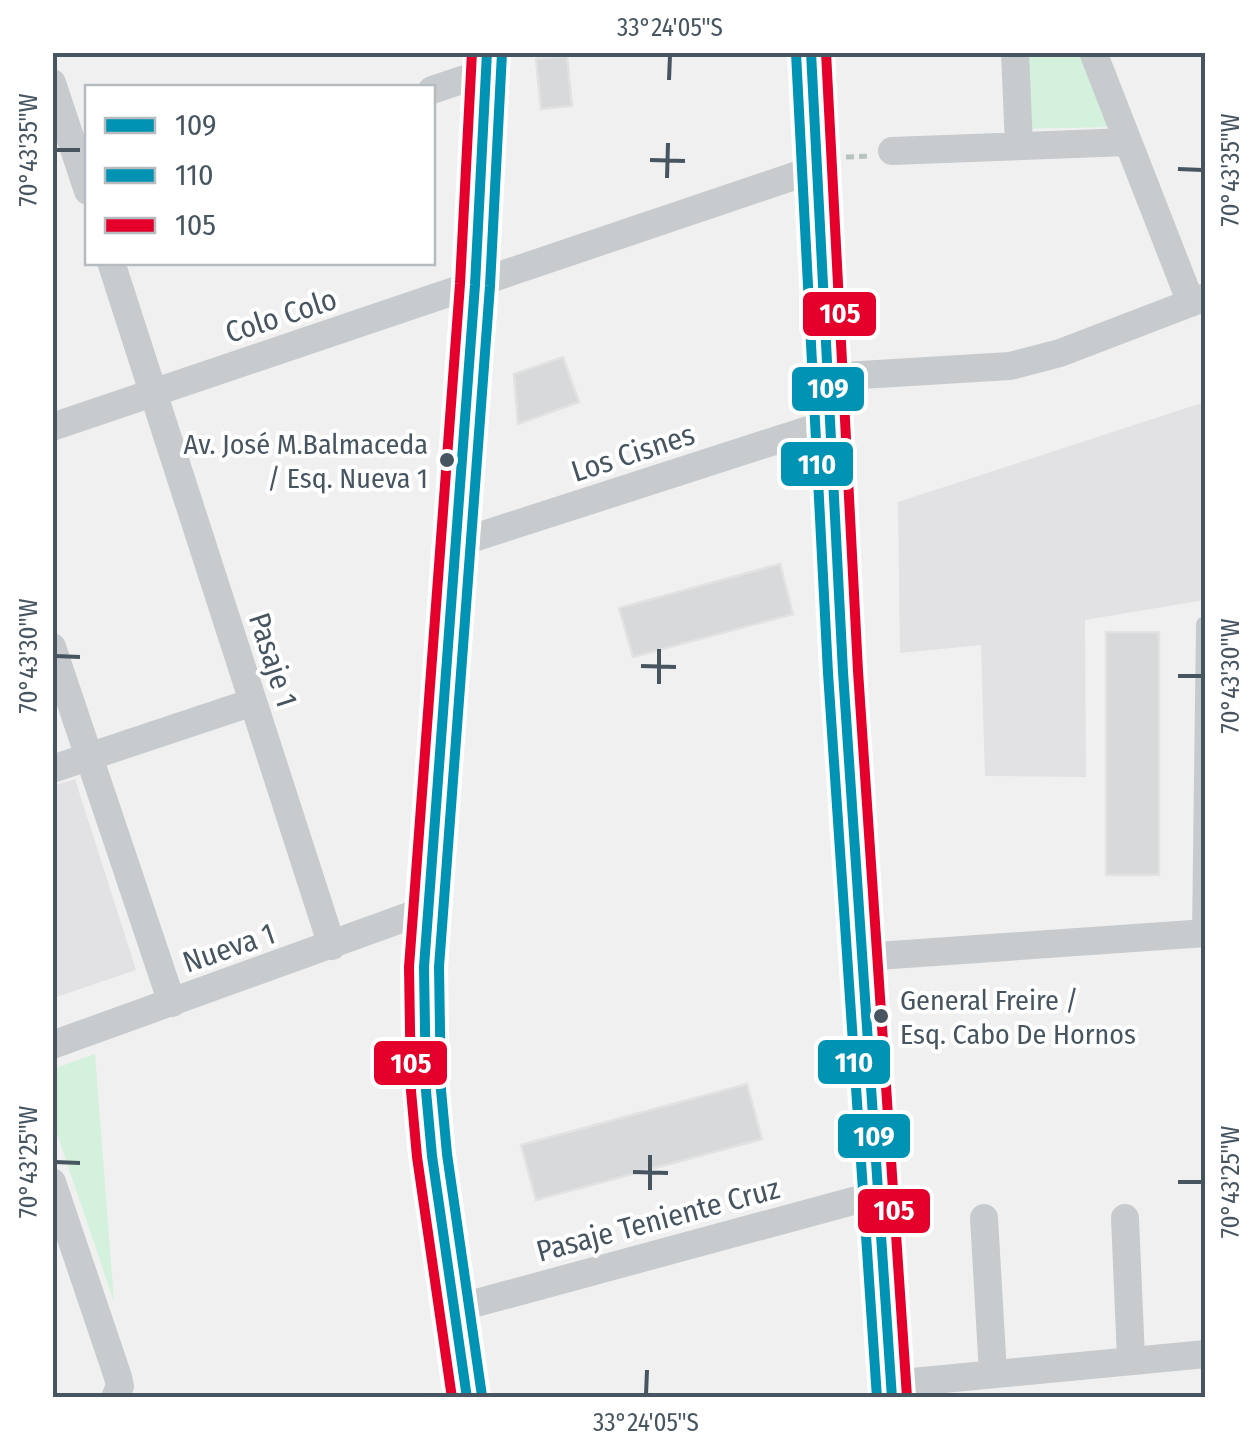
<svg xmlns="http://www.w3.org/2000/svg" width="1258" height="1450" font-family="'Fira Sans Condensed',sans-serif">
	<rect width="100%" height="100%" fill="#f1f0f0"/>
	<path fill="#e2e1e3" d="M1205 402V600L1085 620 1086 777 985 776 981 645 900 653 898 502Z
		M75 779 136 970 53 998V786Z"/>
	<path fill="#d3f1dc" d="M1009 53H1081L1111 127 1010 129Z
		M95 1054 114 1302 53 1122V1069Z"/>
	<path fill="#d8d9da" stroke="#e2e2e3" stroke-width="2.5" d="M567 56 572 106 541 109 536 59Z
		M563 357 579 402 518 424 514 374Z
		M780 564 793 614 633 657 619 608Z
		M1106 632H1159V875H1106Z
		M747 1084 762 1139 536 1200 521 1145Z"/>
	<g fill="none" stroke-linecap="round" stroke-linejoin="round">
		<path stroke="#b6c4be" stroke-width="5" stroke-dasharray="8 5" stroke-linecap="butt" d="M846 157 870 156"/>
		<path stroke="#c7cbcd" stroke-width="14" d="M1199 933 1203 624"/>
		<path stroke="#c7cbcd" stroke-width="28" d="M1015 52 1019 146
			M1093 52 1191 303
			M52 83 88 191
			M432 90 486 72
			M892 151 1128 142
			M111 262 332 946
			M827 377 1010 366 1060 353 1206 297
			M52 427 815 169
			M455 544 830 423
			M52 647 172 1003
			M52 769 253 702
			M863 957 1206 933
			M52 1045 426 910
			M52 1182 118 1377 120 1386 115 1398
			M984 1218 993 1373
			M1125 1218 1131 1359
			M454 1309 879 1194
			M891 1384 1206 1354"/>
		<path stroke="#c7cbcd" stroke-width="35" d="M811 52 843 672 892 1398"/>
		<path stroke="#c9cccf" stroke-width="40" d="M467 1398 432 1156 426 1091 424 967 475 285 487 52"/>
		<defs>
			<path id="bus-1" d="M811 52 843 672 892 1398
				M467 1398 432 1156 426 1091 424 967 475 285 487 52"/>
			<path id="bus-2" d="M796 53 828 673 877 1398
				M482 1396 447 1154 441 1090 439 967 490 286 502 53"/>
			<path id="bus-3" d="M826 52 858 671 907 1397
				M452 1398 417 1157 411 1091 409 967 460 284 472 52"/>
		</defs>
		<use href="#bus-1" stroke="#fff" stroke-width="18"/>
		<use href="#bus-2" stroke="#fff" stroke-width="18"/>
		<use href="#bus-3" stroke="#fff" stroke-width="18"/>
		<use href="#bus-1" stroke="#0093b3" stroke-width="10"/>
		<use href="#bus-2" stroke="#0093b3" stroke-width="10"/>
		<use href="#bus-3" stroke="#e4002b" stroke-width="10"/>
	</g>
	<path fill="none" stroke="#46555f" stroke-width="4" d="M669 80 670 55M55 150H80M650 160 685 161M1178 169 1203 170M667 178 668 143M55 656 80 657M641 666 676 667M1178 676H1203M659 684V649M55 1162 80 1163M633 1172 668 1173M1178 1182H1203M650 1190V1155M646 1395 647 1370"/>
	<g fill="#46555f" stroke="#fff" stroke-width="4">
		<circle cx="447" cy="460" r="9"/>
		<circle cx="881" cy="1016" r="9"/>
	</g>
	<g text-anchor="middle" dominant-baseline="central" stroke-width="8" stroke-linejoin="round" paint-order="stroke">
		<g font-size="28" fill="#46555f" stroke="#fff" text-anchor="end">
			<text x="428" y="444">Av. José M.Balmaceda<tspan x="428" dy="34">/ Esq. Nueva 1</tspan></text>
			<text x="900" y="1000" text-anchor="start">General Freire /<tspan x="900" dy="34">Esq. Cabo De Hornos</tspan></text>
		</g>
		<g font-size="30" fill="#46555f" stroke="#fff">
			<text transform="translate(281 316) rotate(-18)">Colo Colo</text>
			<text transform="translate(633 453) rotate(-18)">Los Cisnes</text>
			<text transform="translate(273 660) rotate(72)">Pasaje 1</text>
			<text transform="translate(229 948) rotate(-19)">Nueva 1</text>
			<text transform="translate(658 1220) rotate(-15)">Pasaje Teniente Cruz</text>
		</g>
	</g>
	<g stroke="#fff" stroke-width="4">
		<rect x="801" y="290" width="77" height="48" rx="10" fill="#e4002b"/>
		<rect x="790" y="365" width="76" height="48" rx="10" fill="#0093b3"/>
		<rect x="779" y="440" width="76" height="48" rx="10" fill="#0093b3"/>
		<rect x="816" y="1038" width="76" height="48" rx="10" fill="#0093b3"/>
		<rect x="372" y="1039" width="77" height="48" rx="10" fill="#e4002b"/>
		<rect x="836" y="1112" width="76" height="48" rx="10" fill="#0093b3"/>
		<rect x="856" y="1187" width="76" height="48" rx="10" fill="#e4002b"/>
	</g>
	<g font-size="28" text-anchor="middle" font-weight="bold" fill="#fff">
		<text x="840" y="323">105</text>
		<text x="828" y="398">109</text>
		<text x="817" y="474">110</text>
		<text x="854" y="1072">110</text>
		<text x="411" y="1073">105</text>
		<text x="874" y="1146">109</text>
		<text x="894" y="1220">105</text>
	</g>
	<rect width="1258" height="1450" fill="none" stroke="#ffffff" stroke-width="110"/>
	<rect x="85" y="85" width="350" height="180" fill="#ffffff" stroke="#b5bbbf" stroke-width="2.5"/>
	<rect x="105" y="118" width="50" height="15" fill="#0093b3" stroke="#b5bbbf" stroke-width="2.5"/>
	<text x="175" y="135" font-size="30" fill="#46555f">109</text>
	<rect x="105" y="168" width="50" height="15" fill="#0093b3" stroke="#b5bbbf" stroke-width="2.5"/>
	<text x="175" y="185" font-size="30" fill="#46555f">110</text>
	<rect x="105" y="218" width="50" height="15" fill="#e4002b" stroke="#b5bbbf" stroke-width="2.5"/>
	<text x="175" y="235" font-size="30" fill="#46555f">105</text>
	<rect x="55" y="55" width="1148" height="1340" fill="none" stroke="#46555f" stroke-width="4"/>
	<g font-size="25" text-anchor="middle" fill="#46555f">
		<text x="670" y="36">33°24'05"S</text>
		<text transform="translate(28 150) rotate(-90)" y="9">70°43'35"W</text>
		<text transform="translate(1230 170) rotate(-90)" y="9">70°43'35"W</text>
		<text transform="translate(28 656) rotate(-90)" y="9">70°43'30"W</text>
		<text transform="translate(1230 676) rotate(-90)" y="9">70°43'30"W</text>
		<text transform="translate(28 1162) rotate(-90)" y="9">70°43'25"W</text>
		<text transform="translate(1230 1182) rotate(-90)" y="9">70°43'25"W</text>
		<text x="646" y="1431">33°24'05"S</text>
	</g>
</svg>
